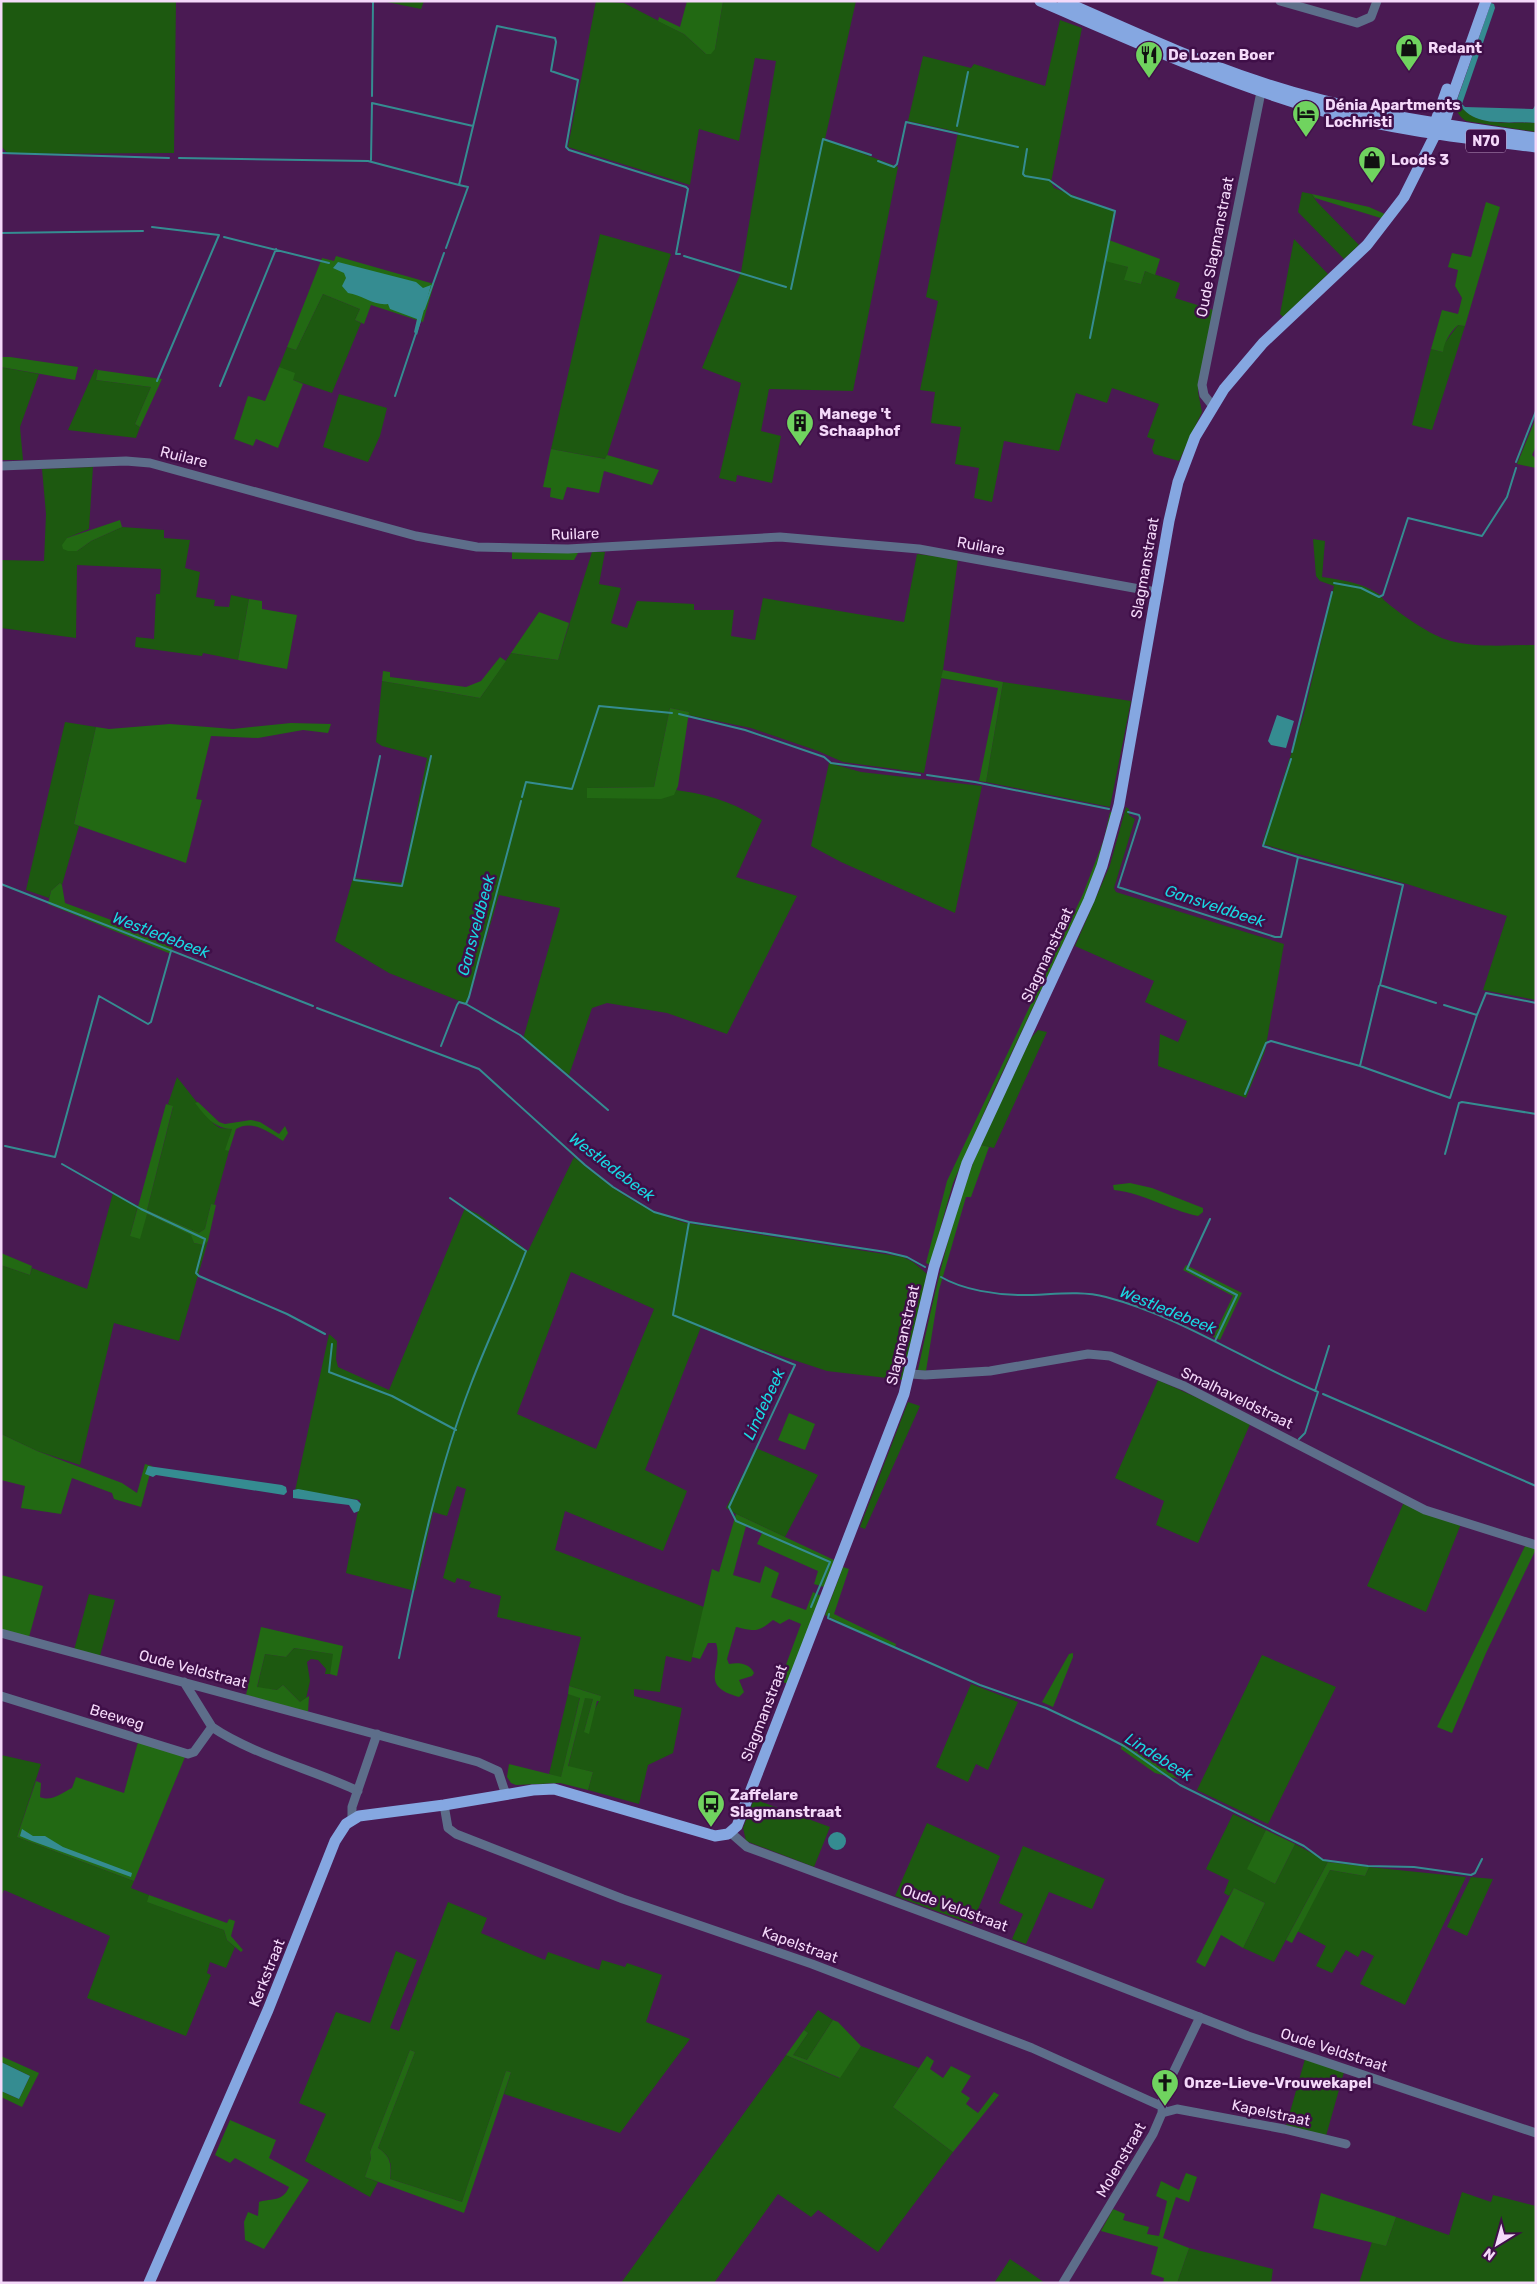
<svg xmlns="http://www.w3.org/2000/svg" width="1537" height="2284" font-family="Rubik,sans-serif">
	<rect width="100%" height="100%" fill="#4a1a53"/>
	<path fill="#1d5910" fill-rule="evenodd" d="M1 1H176L174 153 8 154 1 146Z
		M382 1H424L421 9Z
		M596 1 624 3 684 34 706 54 715 49 723 1H856L825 139 898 167 853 391 769 389 761 431 781 436 772 483 737 475 736 482 719 478 741 383 702 368 741 272 776 61 755 58 739 141 699 129 690 185 568 147Z
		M1060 20 1082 28 1051 182 1054 188 1114 211 1105 260 1128 267 1125 280 1141 284 1145 271 1180 283 1175 298 1213 310 1198 392 1202 412 1179 461 1154 454 1152 449 1155 440 1147 437 1159 404 1112 388 1107 403 1076 393 1059 451 1004 441 992 502 974 498 979 468 955 464 961 427 931 423 935 392 920 390 938 301 926 297 958 132 908 121 923 56 971 68 974 64 1045 86Z
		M1457 100C1472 129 1508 121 1536 123V132L1466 121C1458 116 1455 110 1457 100Z
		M1302 192 1312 194 1317 202 1359 245 1344 259 1298 212Z
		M600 234 671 254 606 459 551 449Z
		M1294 239 1328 274 1283 317 1280 314Z
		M323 294 360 309 355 320 361 323 332 393 293 380 279 367 287 347 296 350Z
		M1458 325 1465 326 1432 430 1412 425 1431 349 1443 352V345Z
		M1 367 39 374 20 427 23 460H1Z
		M95 369 98 370 96 380 151 387 135 424 140 427 136 438 68 430Z
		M339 394 387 408 380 436 368 462 323 447Z
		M93 467 89 529 67 538 77 551 91 541 122 527 164 530V538L190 540 185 568 200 572 196 597 215 600 214 606 229 607 231 595 249 599 238 660 203 653 202 656 135 647 136 637 154 639 156 594H160L161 569 77 565 76 638 1 628V560L44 561 46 514 42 469Z
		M1313 539 1325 541 1322 577C1341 580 1360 582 1377 593 1381 595 1382 598 1385 601 1400 614 1431 636 1451 641 1477 648 1509 645 1536 645V1000L1483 990 1507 916 1407 884 1262 844 1304 714 1334 586 1320 581 1316 576Z
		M592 552H605L599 584 621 588 611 623 627 628 637 601 694 604V610H734L731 636 755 640 763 598 904 622 917 554 958 559 943 670 924 773 843 762 818 751 751 728 688 715 689 712 670 708 654 787 588 788V798L673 795 676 790C711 795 732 802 762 820L736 877 797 896 727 1034 667 1013 607 1003 592 1008 569 1075 523 1039 560 908 499 895 467 1004 389 973 335 941 353 878 402 883 427 758 382 746 376 742 382 681 480 698 511 653 558 660Z
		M1003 682 1131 701 1110 807 986 782Z
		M65 722 96 727 74 824 79 826 62 885 60 883 51 891 49 898 26 890Z
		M829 763 861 772 982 786 955 913 841 862 811 846Z
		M1126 807 1129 809V815L1135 819 1114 888 1116 892 1284 944 1265 1051 1246 1098 1158 1066 1160 1034 1178 1042 1187 1021 1145 1002 1154 981 1075 946 1110 865Z
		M1038 1030 1047 1032 994 1148 980 1145 1031 1038Z
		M177 1077 214 1124 220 1128 232 1129 226 1149 229 1151 214 1205 211 1204 205 1229 199 1233 147 1210 173 1107 168 1104Z
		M574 1157C612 1188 638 1209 686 1223L903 1257 913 1262 927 1274 904 1380 827 1371 751 1346 701 1327 645 1470 687 1491 663 1551 565 1511 555 1550 704 1607 691 1662 666 1656 660 1692 634 1689V1696L682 1708 673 1753 648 1765 639 1804 588 1790 593 1772 568 1767 585 1697 593 1699 584 1732 601 1696 569 1686 581 1637 497 1617 501 1596 469 1587 471 1582 457 1578 455 1583 443 1578 466 1489 457 1486 447 1516 433 1512 415 1591 346 1573 360 1500 295 1491 329 1334 337 1341 336 1359 338 1367 389 1390 465 1208 478 1214 528 1251ZM571 1272 654 1309 596 1449 517 1414Z
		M113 1193 138 1206 130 1236 147 1214 192 1235 194 1243 204 1245 208 1241 179 1341 114 1323 80 1465 37 1451 1 1434V1265L30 1275 32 1268 87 1289Z
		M1158 1380 1251 1422 1198 1543 1156 1525 1164 1501 1115 1478Z
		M908 1402 920 1406 865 1529 860 1527Z
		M756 1448 818 1475 785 1537 736 1514 726 1508Z
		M1404 1502 1461 1524 1426 1612 1367 1586Z
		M89 1594 115 1600 100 1656 74 1650Z
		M294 1648 334 1654 330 1674H325L326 1669 318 1660 311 1659 307 1662 310 1681 306 1699 300 1702 283 1685 277 1690 257 1688 265 1654 286 1657Z
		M1262 1655 1336 1687 1268 1824 1197 1790Z
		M971 1684 1018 1702 988 1770 976 1764 968 1782 936 1767Z
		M568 1694 580 1697 561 1778 549 1774Z
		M1 1755 41 1764 17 1837 134 1881 131 1888 149 1895 148 1902 224 1930 227 1940 235 1947 226 1968 210 1962 207 1973 211 1975 186 2036 87 1998 110 1936 4 1890 1 1896Z
		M754 1799 830 1827 814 1867 746 1841 743 1828Z
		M1233 1814 1266 1830 1248 1869 1275 1884 1295 1844 1328 1862 1274 1962 1243 1948 1265 1903 1234 1888 1229 1896 1224 1893 1229 1880 1206 1869Z
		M927 1823 1000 1856 972 1924 895 1896Z
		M1023 1846 1105 1879 1092 1909 1049 1892 1026 1944 1012 1939 1023 1914 999 1903Z
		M1369 1867 1466 1877 1405 2005 1360 1984 1374 1956 1362 1950 1358 1957 1346 1950 1332 1973 1316 1966 1326 1946 1297 1931 1330 1870 1365 1876Z
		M1471 1877 1493 1879 1467 1936 1447 1927Z
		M448 1902 487 1918 481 1933 545 1960 548 1952 599 1970 602 1960 625 1967 627 1963 662 1975 646 2022 690 2039 620 2133 504 2094 511 2072 506 2071 462 2202 390 2179C393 2164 390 2156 378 2148L415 2052 410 2050 370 2152 371 2159 365 2177 378 2182 370 2197 305 2161 326 2114 299 2103 336 2012 370 2023 396 1951 417 1960 390 2028 399 2031Z
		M818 2010 833 2020 807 2060 793 2055 808 2033 804 2030Z
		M861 2046 919 2068 893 2107 953 2152 878 2252 818 2210 811 2217 778 2194 714 2283H621L786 2055 839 2078Z
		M1305 2059 1344 2072 1326 2136 1286 2126Z
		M1462 2192 1491 2202 1493 2195 1536 2206V2283H1359L1372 2242 1386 2246 1396 2217 1449 2235Z
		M1189 2248 1273 2269 1271 2283H1177Z
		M1010 2259 1045 2283H994Z"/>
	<path fill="#226913" d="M687 1H723L715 49 711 54H706L684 34 658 21 659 17 680 27Z
		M1312 194 1369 207 1387 215 1384 219 1315 198Z
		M1486 202 1500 207 1465 326 1458 325C1450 332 1444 342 1443 352L1431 349 1442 310 1458 314 1462 298 1455 286 1458 270 1448 267 1452 253 1471 257Z
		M1109 240 1160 259 1155 275 1145 271 1141 284 1124 280 1128 267 1105 261Z
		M336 256 434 284 423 322 371 305 364 324 355 320 360 309 323 294 296 350 287 347 322 258 334 261Z
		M1 357H10L78 367 75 380 1 367Z
		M279 367 295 373 293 380 303 384 278 448 256 439 253 446 234 439 248 396 265 401Z
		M98 370 162 379 140 427 135 424 151 387 96 380Z
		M1536 418V446L1532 455 1536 459V468L1517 464Z
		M551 449 605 459 607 455 659 470 652 485 604 471 599 493 567 487 563 500 550 497 551 488 543 487Z
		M120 520 122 527 91 541 77 551H68L63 549 62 545 67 538Z
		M512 552 578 553 574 560 512 559Z
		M249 599 262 601V609L297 615 287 669 238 660Z
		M539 612 569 623 558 660 511 653Z
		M500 657 506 661 480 698 382 681 383 671 390 672V677L466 687 481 681Z
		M943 670 1003 682 986 782 979 781 998 688 941 678Z
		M670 708 689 712 678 786 674 795 661 799 587 798V788L654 787Z
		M291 723 331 724 328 733 303 730 258 738 211 736 196 799 202 800 186 863 74 824 96 727 109 729 170 724 233 729Z
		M1110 812 1113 813 1108 834 1087 893 994 1090 953 1183 930 1265 926 1263 947 1181 1083 894 1104 839Z
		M60 883 62 885 65 903 174 943 171 954 48 904 51 891Z
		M198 1102 219 1122 225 1124 251 1120 260 1122 279 1134 285 1126 288 1133 283 1141C269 1132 252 1119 236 1129L229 1151 225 1150 232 1129C214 1128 206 1117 195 1103Z
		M166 1104 173 1106 147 1210 199 1233 205 1229 211 1204 216 1205 208 1241 204 1245 194 1243 191 1235 147 1214 140 1239 130 1236Z
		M980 1145 989 1147 971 1197H966L939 1290 926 1371 918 1370C935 1291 950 1220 980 1145Z
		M1130 1183 1152 1188 1203 1208V1212L1198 1216C1169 1210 1144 1193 1114 1190L1113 1185Z
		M1 1253 32 1266 30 1275 1 1265Z
		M1186 1265 1242 1293 1220 1340 1213 1337 1233 1296 1183 1270Z
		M789 1413 815 1424 805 1450 778 1440Z
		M1 1434 37 1451 122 1483 137 1493 145 1464 152 1466 141 1507 114 1499 112 1493 72 1478 61 1514 21 1508 25 1486 1 1480Z
		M736 1514 834 1560 824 1587 814 1584 818 1571 757 1544 762 1533 746 1526 733 1575 760 1583 765 1566 779 1573 771 1597 806 1610 813 1592 821 1596 788 1684 780 1681 801 1624 789 1619 780 1624 773 1620C757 1633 755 1631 736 1627L727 1659 729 1664C738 1662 750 1663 754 1673L752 1676 739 1680 744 1692 739 1697C697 1686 724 1667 716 1643H708L700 1659 692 1657 712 1569 719 1572Z
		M1526 1544 1536 1549 1486 1653 1452 1733 1437 1727Z
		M843 1567 849 1569 834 1614 896 1644 895 1648 825 1615Z
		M1 1575 43 1586 29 1637 1 1629Z
		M261 1627 343 1646 337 1676 330 1674 333 1654 294 1648 286 1657 265 1654 257 1687 277 1690 283 1685 300 1702 309 1696 308 1712 246 1695Z
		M1073 1653V1657L1053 1707 1042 1702 1069 1654Z
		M569 1686 601 1696 600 1701H597L589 1734 584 1732 593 1699 585 1698 568 1766 593 1772 588 1790 560 1783 516 1785 511 1783 507 1777 509 1764 561 1777 580 1698 568 1694Z
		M1122 1741 1143 1749 1178 1779 1155 1773 1121 1749Z
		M138 1742 185 1757 134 1881 17 1837 36 1781 41 1783 40 1797C51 1802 62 1793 72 1788L76 1777 124 1793Z
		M1266 1830 1295 1844 1275 1884 1247 1869Z
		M1328 1862 1369 1867 1365 1876 1330 1870 1292 1943 1286 1940Z
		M1234 1888 1265 1903 1243 1948 1221 1935 1205 1967 1196 1962Z
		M149 1895 227 1923 229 1919 235 1921 231 1936 243 1950 241 1952 227 1940 224 1930 147 1902Z
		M833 2020 838 2022 861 2046 840 2078 786 2055 804 2030 808 2033 793 2055 807 2060Z
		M410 2050 415 2052 378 2148C390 2156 392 2164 390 2179L462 2202 506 2071 511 2072 464 2213 365 2177 371 2159 370 2152Z
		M1 2056 39 2073 22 2107 1 2097V2091L19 2099 30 2076 1 2062Z
		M927 2056 934 2061 930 2069 943 2078 951 2066 971 2076 961 2092 970 2098 966 2104 978 2113 994 2092 999 2095 953 2152 893 2107Z
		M230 2120 276 2140 269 2158 309 2180 264 2249 245 2240 244 2222 248 2212 258 2216 259 2202C272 2198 283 2202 289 2187L235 2158 230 2163 215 2155Z
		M1186 2173 1197 2177 1189 2202 1176 2197 1163 2238 1189 2248 1177 2283H1163L1164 2278 1151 2274 1158 2247 1101 2231 1113 2209 1125 2214 1123 2220 1149 2227 1147 2234 1159 2236 1167 2201 1156 2196 1161 2181 1179 2190Z
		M1321 2193 1396 2217 1386 2246 1313 2228Z"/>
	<path fill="#358c91" d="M1491 3 1494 4 1495 8 1462 104 1465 107 1533 109 1536 104V123C1508 120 1472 130 1457 100Z
		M338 262 416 282 423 288 431 285 417 335 414 332 417 319 390 309 388 304C374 306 362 295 348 293L342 286 346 278 344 273 333 268Z
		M1277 715 1294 721 1286 748 1271 745 1268 741Z
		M148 1466 282 1485 286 1487 287 1492 284 1495 156 1475 153 1477 145 1474Z
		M298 1489 357 1500 361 1504 359 1511 354 1513 349 1505 293 1498V1490Z
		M22 1829 33 1836H45L63 1847 132 1873 131 1877 32 1841 20 1836Z
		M828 1841a9 9 0 1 1 18 0a9 9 0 1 1-18 0Z
		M1 2062 30 2076 19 2099 1 2091Z"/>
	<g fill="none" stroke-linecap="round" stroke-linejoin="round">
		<path stroke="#358c91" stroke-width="2" d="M371 1 373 2 372 96
			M957 126 968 72
			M1027 149 1023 174 1025 176 1049 180 1071 196 1115 211 1090 338
			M1 153 169 158
			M179 158 368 161 459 185
			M371 160 372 103 473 126
			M878 161 894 167 897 164 906 122 1018 147
			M152 227 219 235 157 381
			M1 233 143 231
			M224 237 329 263
			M446 248 468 187 459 185 497 26 555 38 556 42 551 71 578 80 566 147 569 150 686 187 688 189 676 254H680
			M684 256 786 287
			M791 289 823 139 871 155
			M424 309 444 253
			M220 386 276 249
			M395 396 420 321
			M1516 462 1536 411
			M1334 583 1361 588 1379 597 1383 595 1408 518 1482 536 1507 497 1516 468
			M679 714 745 730 824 757 831 763 920 775
			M1292 752 1332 592
			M380 756 354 880 402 886 431 756
			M1291 759 1263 846 1298 857
			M927 775 975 782 1109 809
			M522 797 526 782 572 789 599 706 672 713
			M1128 812 1139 815 1140 818 1118 887 1275 937H1281L1282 933 1298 857 1403 885 1380 985 1436 1003
			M1 884 313 1006
			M466 1004 520 1035 608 1110
			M1444 1005 1477 1015 1486 993 1536 1003
			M317 1008 479 1069 585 1165 613 1187 654 1212 689 1222 886 1252 907 1257 925 1267
			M441 1046 457 1005 459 1002 466 1004 469 997 521 801
			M1360 1066 1379 986
			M1245 1094 1266 1043 1271 1041 1360 1066 1450 1098 1477 1015
			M5 1146 55 1157 99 996 148 1024 151 1022 171 951
			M1445 1154 1459 1103 1462 1102 1536 1114
			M62 1164 141 1209 205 1239 196 1273 199 1276 287 1314 325 1334
			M1210 1219 1187 1269 1237 1295 1215 1341
			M689 1222 673 1315 795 1365 729 1507 736 1521 830 1562 811 1607
			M941 1277C963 1290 997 1295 1022 1295 1050 1295 1079 1290 1106 1297 1182 1317 1247 1362 1318 1392L1305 1433 1299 1439
			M332 1344 329 1372 392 1396 456 1430
			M1315 1391 1329 1346
			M1323 1394 1536 1486
			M829 1614 828 1618 980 1685 1046 1708 1099 1733 1124 1746 1180 1785 1304 1846 1323 1860 1368 1866 1414 1867 1471 1875 1475 1873 1482 1859
			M399 1658C418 1566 437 1472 471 1384 488 1339 509 1296 526 1251L450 1198"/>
		<path stroke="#5d6e8a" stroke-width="9" d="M1280 1 1357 23 1371 17 1377 1
			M1212 405 1204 395 1202 385 1261 92
			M1 466 126 461 150 463 416 536 477 547 568 549 780 537 919 549 1156 592
			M911 1374 925 1375 990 1371 1088 1354 1110 1356 1184 1386 1425 1510 1536 1545
			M1 1633 478 1762 498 1771 506 1795
			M184 1682 212 1727
			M1 1696 188 1754 194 1752 212 1727C251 1754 314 1770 358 1791
			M444 1805 448 1828 456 1834 623 1899 812 1964 1032 2048 1161 2106
			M352 1819V1807L377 1734
			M731 1833 747 1847 1049 1959 1248 2036 1536 2133
			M1162 2113 1177 2109 1284 2129 1346 2144
			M1063 2283 1153 2134 1162 2113 1163 2094 1200 2017"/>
		<path stroke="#85a7e1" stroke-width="11" d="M1040 1C1133 41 1225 83 1323 111 1393 130 1464 138 1536 147
			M1063 1C1127 29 1191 59 1257 81 1347 112 1441 124 1536 138
			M1435 130V123L1447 89
			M149 2283 268 2010 335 1841 346 1824 359 1816 444 1805 533 1790 554 1789 715 1836 728 1834 737 1826 904 1394 934 1267 967 1163 1089 900 1102 866 1119 805 1169 521 1178 482 1195 437 1224 389 1263 343 1367 245 1404 197 1435 135 1444 125 1452 97 1486 1"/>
	</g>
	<defs>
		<symbol id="shop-pin" viewBox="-11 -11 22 30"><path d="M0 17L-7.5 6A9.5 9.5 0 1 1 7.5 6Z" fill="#70d35f" stroke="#3f0f48"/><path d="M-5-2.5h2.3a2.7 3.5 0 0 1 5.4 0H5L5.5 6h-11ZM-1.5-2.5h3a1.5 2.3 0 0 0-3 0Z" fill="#111"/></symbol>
		<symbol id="restaurant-pin" viewBox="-11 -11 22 30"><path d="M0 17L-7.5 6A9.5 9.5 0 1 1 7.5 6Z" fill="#70d35f" stroke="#3f0f48"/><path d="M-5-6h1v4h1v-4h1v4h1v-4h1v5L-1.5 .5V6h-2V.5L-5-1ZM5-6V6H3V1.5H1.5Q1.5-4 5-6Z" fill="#111"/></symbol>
		<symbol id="hotel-pin" viewBox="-11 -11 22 30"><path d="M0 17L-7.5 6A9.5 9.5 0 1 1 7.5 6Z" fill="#70d35f" stroke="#3f0f48"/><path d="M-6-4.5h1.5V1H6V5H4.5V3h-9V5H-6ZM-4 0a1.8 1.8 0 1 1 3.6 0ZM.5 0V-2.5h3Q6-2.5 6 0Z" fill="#111"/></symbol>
		<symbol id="building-pin" viewBox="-11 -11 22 30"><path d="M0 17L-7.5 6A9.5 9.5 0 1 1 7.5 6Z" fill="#70d35f" stroke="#3f0f48"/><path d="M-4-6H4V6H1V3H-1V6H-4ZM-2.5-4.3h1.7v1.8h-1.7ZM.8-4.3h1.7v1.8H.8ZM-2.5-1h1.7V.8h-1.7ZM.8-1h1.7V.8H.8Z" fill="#111"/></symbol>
		<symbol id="bus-pin" viewBox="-11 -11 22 30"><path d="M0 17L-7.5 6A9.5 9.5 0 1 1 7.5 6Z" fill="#70d35f" stroke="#3f0f48"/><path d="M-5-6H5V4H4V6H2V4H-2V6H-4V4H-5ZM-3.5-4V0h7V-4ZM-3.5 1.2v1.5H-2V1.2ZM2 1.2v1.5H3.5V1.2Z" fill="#111"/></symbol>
		<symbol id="church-pin" viewBox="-11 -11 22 30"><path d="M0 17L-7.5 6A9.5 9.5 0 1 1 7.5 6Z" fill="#70d35f" stroke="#3f0f48"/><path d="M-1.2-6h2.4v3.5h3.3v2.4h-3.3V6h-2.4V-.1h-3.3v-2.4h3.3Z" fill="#111"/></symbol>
	</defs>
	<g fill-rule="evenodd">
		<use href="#shop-pin" x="1393" y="32" width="32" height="43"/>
		<use href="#restaurant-pin" x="1133" y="39" width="32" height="43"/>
		<use href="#hotel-pin" x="1290" y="98" width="32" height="43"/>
		<use href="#shop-pin" x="1356" y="144" width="32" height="43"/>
		<use href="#building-pin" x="784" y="407" width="32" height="43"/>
		<use href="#bus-pin" x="695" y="1788" width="32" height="43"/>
		<use href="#church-pin" x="1149" y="2067" width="32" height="43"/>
	</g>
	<g text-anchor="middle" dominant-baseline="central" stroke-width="5" stroke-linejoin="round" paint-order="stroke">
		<rect fill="#3f0f48" stroke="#be9cc5" stroke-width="1" x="1466" y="129.5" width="40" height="23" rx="4"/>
		<g font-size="14" font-weight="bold" fill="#f5d9fa">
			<text x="1486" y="141">N70</text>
		</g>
		<g font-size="15" font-weight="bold" fill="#f5d9fa" stroke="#3f0f48" text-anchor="start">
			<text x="1428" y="48">Redant</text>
			<text x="1168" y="55">De Lozen Boer</text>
			<text x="1325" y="105">Dénia Apartments<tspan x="1325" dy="17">Lochristi</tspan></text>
			<text x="1391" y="160">Loods 3</text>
			<text x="819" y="414">Manege 't<tspan x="819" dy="17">Schaaphof</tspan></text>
			<text x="730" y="1795">Zaffelare<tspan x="730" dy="17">Slagmanstraat</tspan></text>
			<text x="1184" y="2083">Onze-Lieve-Vrouwekapel</text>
		</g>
		<g font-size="15" fill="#f5d9fa" stroke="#3f0f48">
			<text transform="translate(1215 247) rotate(-79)">Oude Slagmanstraat</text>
			<text transform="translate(184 457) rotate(14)">Ruilare</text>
			<text transform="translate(575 534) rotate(-2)">Ruilare</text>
			<text transform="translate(981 546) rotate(10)">Ruilare</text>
			<text transform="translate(1145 568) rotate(-80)">Slagmanstraat</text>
			<text transform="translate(1047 955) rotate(-65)">Slagmanstraat</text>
			<text transform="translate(903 1335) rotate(-77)">Slagmanstraat</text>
			<text transform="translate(1237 1398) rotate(26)">Smalhaveldstraat</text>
			<text transform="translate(193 1669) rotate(15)">Oude Veldstraat</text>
			<text transform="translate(764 1713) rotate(-69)">Slagmanstraat</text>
			<text transform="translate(117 1717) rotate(17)">Beeweg</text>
			<text transform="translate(955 1908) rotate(20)">Oude Veldstraat</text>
			<text transform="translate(800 1945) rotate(20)">Kapelstraat</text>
			<text transform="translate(267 1973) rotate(-68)">Kerkstraat</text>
			<text transform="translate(1334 2050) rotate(18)">Oude Veldstraat</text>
			<text transform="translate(1271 2113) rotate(12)">Kapelstraat</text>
			<text transform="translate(1121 2160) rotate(-60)">Molenstraat</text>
		</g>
		<g font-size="16" font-style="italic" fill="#19d7e1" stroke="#3f0f48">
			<text transform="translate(1215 906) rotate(18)">Gansveldbeek</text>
			<text transform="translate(476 925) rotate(-75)">Gansveldbeek</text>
			<text transform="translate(161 935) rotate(21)">Westledebeek</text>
			<text transform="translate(612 1167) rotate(37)">Westledebeek</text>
			<text transform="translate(1168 1310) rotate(22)">Westledebeek</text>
			<text transform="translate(764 1404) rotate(-65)">Lindebeek</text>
			<text transform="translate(1159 1757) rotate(32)">Lindebeek</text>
		</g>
	</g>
	<rect width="1537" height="2284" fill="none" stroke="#f5d9fa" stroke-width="5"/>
	<g transform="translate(1497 2244) rotate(217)" stroke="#3f0f48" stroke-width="4" paint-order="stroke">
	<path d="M0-4L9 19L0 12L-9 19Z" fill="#f5d9fa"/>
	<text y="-8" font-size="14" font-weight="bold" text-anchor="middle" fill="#f5d9fa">N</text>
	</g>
</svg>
